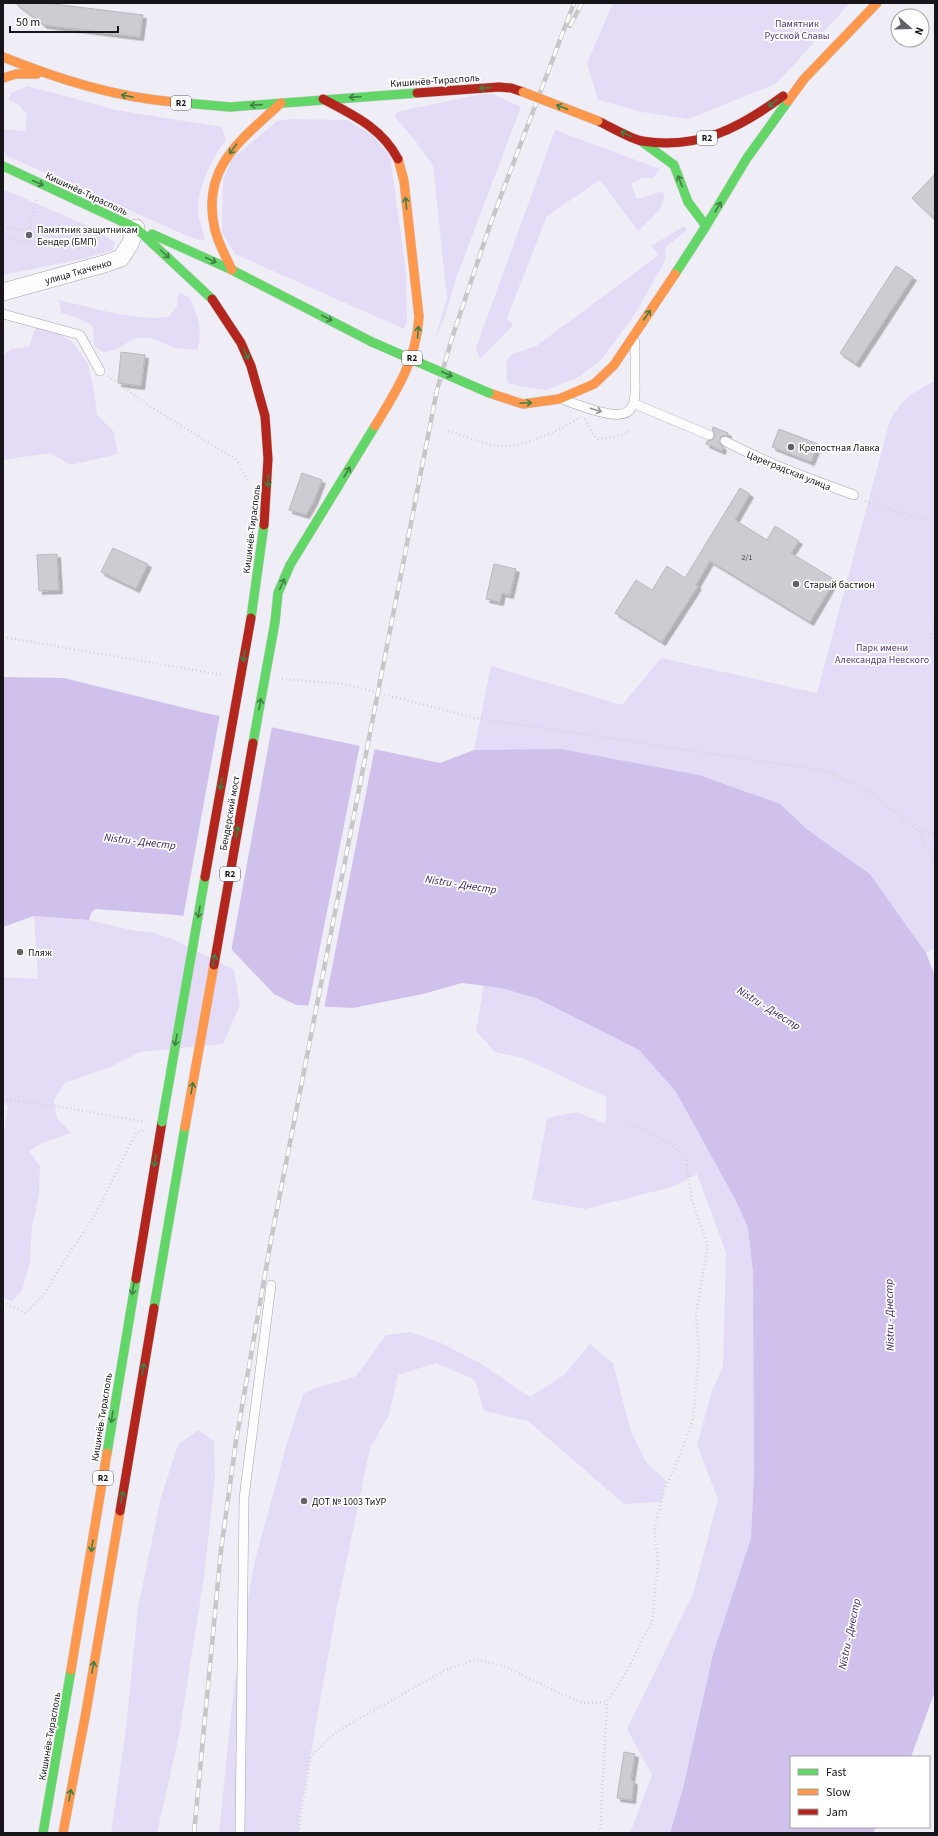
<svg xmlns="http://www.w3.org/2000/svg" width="938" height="1836" font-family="'Source Sans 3',sans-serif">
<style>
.green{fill:#e4dcf7}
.water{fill:#cfc1eb}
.pier{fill:#efeef6}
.building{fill:#cdccd2;stroke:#b9b8be;filter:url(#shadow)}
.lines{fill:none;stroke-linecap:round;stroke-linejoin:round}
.lane-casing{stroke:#a6a5ab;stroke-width:10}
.street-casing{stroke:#a6a5ab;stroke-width:18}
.fast-casing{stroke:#cbcace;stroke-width:10}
.slow-casing{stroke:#cbcace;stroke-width:10}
.jam-casing{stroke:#cbcace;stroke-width:10}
.path{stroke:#d4d3d6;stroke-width:2.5;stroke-dasharray:1 3;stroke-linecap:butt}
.lane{stroke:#fdfcfe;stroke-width:9}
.street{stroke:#fdfcfe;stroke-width:17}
.fast{stroke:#63d668;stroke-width:9}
.slow{stroke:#ff974d;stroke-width:9}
.jam{stroke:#b3261e;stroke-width:9}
.rail-casing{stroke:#c7c6c9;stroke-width:4.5}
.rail{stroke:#fff;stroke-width:3;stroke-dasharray:9;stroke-linecap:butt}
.fast-bridge-casing{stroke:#cbcace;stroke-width:10;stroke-linecap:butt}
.slow-bridge-casing{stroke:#cbcace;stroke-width:10;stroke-linecap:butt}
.jam-bridge-casing{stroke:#cbcace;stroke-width:10;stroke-linecap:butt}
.fast-bridge{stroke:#63d668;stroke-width:9}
.slow-bridge{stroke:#ff974d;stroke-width:9}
.jam-bridge{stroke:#b3261e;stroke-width:9}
.oneway{stroke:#417f45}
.oneway2{stroke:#969497}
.poi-dot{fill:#636167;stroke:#fff;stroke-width:1.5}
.labels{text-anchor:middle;stroke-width:3.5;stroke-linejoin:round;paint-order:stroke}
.number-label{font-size:8px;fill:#444348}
.shield{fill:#fff;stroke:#5d5b5f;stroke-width:1}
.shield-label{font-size:9px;font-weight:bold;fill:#17151a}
.park-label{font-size:10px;fill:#52367a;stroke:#fff}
.street-label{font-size:10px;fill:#17151a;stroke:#fff}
.poi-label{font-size:10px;fill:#17151a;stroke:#fff;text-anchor:start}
.water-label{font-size:11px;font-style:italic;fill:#3d2062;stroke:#fff}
</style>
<defs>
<filter id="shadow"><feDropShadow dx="3.5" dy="3.5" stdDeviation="0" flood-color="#0004"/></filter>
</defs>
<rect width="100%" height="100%" fill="#efeef6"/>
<path class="green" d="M613,3H850L777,83L689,119L642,112L598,100L587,63Z
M28,86L116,110L222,127L226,140C212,158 199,184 198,207C197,217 202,228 205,237L204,241L192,238L7,156L3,150V129L25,131L27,115L20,106L9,100L11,93Z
M482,94H493L521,107L457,276L444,319L435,338L447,298L433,166L417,143L395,117L396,112Z
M291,119L347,120L373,136L390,156L406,271L407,322L404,329L235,254L222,233L223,180L232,159L277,121Z
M555,130L660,169L653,178H642L631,184L637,199L663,191C668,208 649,220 638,231L600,180L547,216L507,318L513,325L480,359L476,348Z
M3,189L88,226L115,242L113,250L83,259L3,275Z
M684,226L687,230L666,247L665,261L635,314L601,360L577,378L546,390L524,387L507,383L506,362L512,354L536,346L659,255L651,246Z
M178,292L189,297C199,317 202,328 198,350L175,348L151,338H134L121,347L105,353L94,346L93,326L78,318L61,313L59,300C95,308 132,321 168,317L177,306Z
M36,325L55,331L72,342L88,364L94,390L97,415L114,432L118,454L71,465L50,453L3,460V355L11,349L29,347Z
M935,381V948L926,953L870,874L808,830L780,804L561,749L474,750L491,666L622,705L661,658L817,693L890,420C904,398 912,392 935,381Z
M34,916L89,920L136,931L151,932L173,939L234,970L240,1005L223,1044L140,1052L110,1067L65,1083L54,1100L57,1118L71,1133L42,1143L29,1151L40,1166L39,1194L32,1228L30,1262L22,1291L12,1301L3,1298V1137L8,1107L3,1101V977L38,979Z
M484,985L501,988L536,998L639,1050L676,1092L735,1199L748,1228L753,1273L754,1473L751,1538L713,1654L683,1788L670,1833H630L652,1775L627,1729L693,1594L718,1499L697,1445L712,1391L723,1366L726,1253L697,1174L672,1187L585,1209L532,1200L547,1118L577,1112L606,1124V1097L523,1058L495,1052L476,1031Z
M410,1332L441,1343L480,1363L530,1397L564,1375L590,1344L613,1363L631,1432L646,1462L666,1481L661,1502L624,1504L528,1421L484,1411L475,1380L436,1363L398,1375L389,1415L370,1448L335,1617L299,1820V1833H219L234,1686L254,1564L287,1443L303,1394L317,1387L338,1382L356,1376L386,1335Z
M198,1430L214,1441L215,1477L204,1577L179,1736L157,1833H111L126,1728L138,1607L161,1497L178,1445Z"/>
<path class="water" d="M3,677L64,678L205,713L440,763L474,750L561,749L699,775L780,804L808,830L870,874L926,953L935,976V1691L911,1757H791V1827H876L873,1833H670L683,1788L713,1654L751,1538L754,1473L753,1273L748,1228L735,1199L676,1092L639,1050L536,998L501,988L462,983L423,994L353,1008L296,1005L274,994L232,950L192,917L177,915L95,909L91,913L89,920L34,916L3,927Z"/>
<path class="pier" d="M220,714L272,726L231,952L191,919L183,918Z
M360,744L375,747L324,1009L308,1008Z"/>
<path class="building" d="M15,3H46L143,15L140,37L44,25Z
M935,174V220L912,198Z
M896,266L913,277L856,364L840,353Z
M121,352L145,355L141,386L118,383Z
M713,427L728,433L727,436H722L720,439V444L723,447L722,451L706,444L707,441L712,440L715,437L714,432L712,430Z
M779,429L818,444L811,462L772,447Z
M302,473L322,480L314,501L306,515L289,510Z
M740,488L750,494L735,520L767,540L775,526L799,541L791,553L835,580L810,622L710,561L696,585L698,586L662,642L615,613L636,580L652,590L667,566L685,578Z
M113,548L148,564L136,589L101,572Z
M57,554L59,590L39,591L37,555Z
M494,564L516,569L510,595L502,593L500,602L486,599Z
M624,1752L635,1754L631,1780L634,1781L632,1800L617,1798Z"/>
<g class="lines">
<defs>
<path id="lane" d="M3,314L80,335L100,371
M564,400C579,405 595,412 611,414C639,418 635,395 635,376C635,365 635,353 635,342
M635,404L709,435
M725,441C766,463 810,479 854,495
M240,1833L244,1498L271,1285"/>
<path id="street" d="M3,292L104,264L121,258L130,244L136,228"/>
<path id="fast" d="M174,102L230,107L417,93
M641,141L674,165L688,202L706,226
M3,166L136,228L212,299
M152,234L232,270L372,342
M675,274L706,226L747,158L788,101
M251,618L264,525
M275,622L278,593L290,565L375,426
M154,1308L185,1127
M107,1453L136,1279
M43,1833L71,1670"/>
<path id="slow" d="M3,57C58,79 114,97 174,102
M3,78L16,74H37
M788,101L804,79L877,3
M232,270C226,257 219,245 215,230C200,168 241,140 281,103
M489,393L523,404L559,399L594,384L614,365L675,274
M375,426C397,390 416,361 419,317L404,181L398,159
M71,1670L107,1453
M63,1833L86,1712L120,1511"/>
<path id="jam" d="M417,93L499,87L511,88L523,92
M323,99C353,115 382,128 398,159
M598,121C609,126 631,139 642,141C698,150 740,128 783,96
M212,299L241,343L251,366L265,416L268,459L264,525
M136,1279L162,1122
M120,1511L154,1308"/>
</defs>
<use href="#lane" class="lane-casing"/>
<use href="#street" class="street-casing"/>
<use href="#fast" class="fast-casing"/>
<use href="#slow" class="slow-casing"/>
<use href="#jam" class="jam-casing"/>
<path class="path" d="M3,227L91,240
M3,239L91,245L94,228
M27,240L36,200
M108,376L151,407L237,460L248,480
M585,419L594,436L598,439L616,437L630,431
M448,431C466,436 486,446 505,446C527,446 562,429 580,417
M813,468L826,444
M865,501L935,523
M3,637L223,675
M930,642L935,618
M282,679L345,684L474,718L822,770L865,789L917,829L935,864
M917,829L935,835
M3,1099L56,1106L145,1122
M3,1302L25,1313L43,1296L59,1269L95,1215L136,1133L143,1130
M299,1833L301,1813L311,1756L336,1732L443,1671L477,1659L506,1667L555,1691L583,1703L607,1702L627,1671L652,1621L658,1562L654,1528L664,1491L680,1455L693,1419L699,1353L696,1313L708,1246L692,1201L686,1157L669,1143L627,1122
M600,1833L607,1702"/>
<use href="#lane" class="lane"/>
<use href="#street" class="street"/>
<use href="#fast" class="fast"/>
<use href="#slow" class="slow"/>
<use href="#jam" class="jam"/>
<defs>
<path id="rail" d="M570,26L582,3
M194,1833L221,1550L236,1441L271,1240L437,390L452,338L490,225L574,3"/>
</defs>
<use href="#rail" class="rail-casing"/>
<use href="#rail" class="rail"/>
<defs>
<path id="fast-bridge" d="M372,342L489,393
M253,743L275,622
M162,1122L205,877"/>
<path id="slow-bridge" d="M523,92L598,121
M185,1127L214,965"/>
<path id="jam-bridge" d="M205,877L251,618
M214,965L253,743"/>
</defs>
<use href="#fast-bridge" class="fast-bridge-casing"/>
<use href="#slow-bridge" class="slow-bridge-casing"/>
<use href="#jam-bridge" class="jam-bridge-casing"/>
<use href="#fast-bridge" class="fast-bridge"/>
<use href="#slow-bridge" class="slow-bridge"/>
<use href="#jam-bridge" class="jam-bridge"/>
</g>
<defs><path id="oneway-shaft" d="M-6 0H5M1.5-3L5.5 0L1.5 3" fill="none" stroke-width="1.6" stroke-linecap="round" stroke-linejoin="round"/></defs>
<g class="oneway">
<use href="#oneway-shaft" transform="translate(485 88) rotate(176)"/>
<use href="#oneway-shaft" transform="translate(127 96) rotate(-169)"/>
<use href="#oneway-shaft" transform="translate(355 97) rotate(176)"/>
<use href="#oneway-shaft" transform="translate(773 103) rotate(142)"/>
<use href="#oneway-shaft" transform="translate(256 105) rotate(176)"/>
<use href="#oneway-shaft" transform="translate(562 107) rotate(-159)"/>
<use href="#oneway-shaft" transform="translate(626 134) rotate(-155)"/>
<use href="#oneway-shaft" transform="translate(233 149) rotate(126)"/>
<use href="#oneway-shaft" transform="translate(680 181) rotate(-111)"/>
<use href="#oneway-shaft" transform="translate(38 183) rotate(24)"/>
<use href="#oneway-shaft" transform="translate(406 203) rotate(-96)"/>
<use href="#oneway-shaft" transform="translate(718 207) rotate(-59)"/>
<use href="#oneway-shaft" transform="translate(165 254) rotate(42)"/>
<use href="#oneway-shaft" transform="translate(211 260) rotate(25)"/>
<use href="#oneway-shaft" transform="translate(647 315) rotate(-56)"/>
<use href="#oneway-shaft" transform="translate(327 318) rotate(27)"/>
<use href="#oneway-shaft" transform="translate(418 332) rotate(-86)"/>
<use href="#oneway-shaft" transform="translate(246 354) rotate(66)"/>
<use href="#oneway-shaft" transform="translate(447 374) rotate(24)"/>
<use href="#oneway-shaft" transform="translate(526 403) rotate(-3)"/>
<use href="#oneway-shaft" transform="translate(347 472) rotate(-59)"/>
<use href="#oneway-shaft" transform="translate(268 481) rotate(91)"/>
<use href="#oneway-shaft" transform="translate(282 584) rotate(-66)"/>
<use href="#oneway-shaft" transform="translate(244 656) rotate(100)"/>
<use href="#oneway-shaft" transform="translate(260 704) rotate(-80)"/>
<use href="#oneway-shaft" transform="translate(221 784) rotate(100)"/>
<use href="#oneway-shaft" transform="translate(237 832) rotate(-80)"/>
<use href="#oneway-shaft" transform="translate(199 912) rotate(100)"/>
<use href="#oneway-shaft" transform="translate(214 960) rotate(-80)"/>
<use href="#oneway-shaft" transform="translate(176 1040) rotate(100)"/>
<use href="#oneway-shaft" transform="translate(192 1088) rotate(-80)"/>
<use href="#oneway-shaft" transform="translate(155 1161) rotate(100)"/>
<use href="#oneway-shaft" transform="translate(133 1289) rotate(99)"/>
<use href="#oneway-shaft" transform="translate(143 1369) rotate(-80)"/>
<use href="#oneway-shaft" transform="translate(112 1417) rotate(99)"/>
<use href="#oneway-shaft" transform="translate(122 1497) rotate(-80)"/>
<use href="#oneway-shaft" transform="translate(92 1546) rotate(99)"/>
<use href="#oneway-shaft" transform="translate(93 1667) rotate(-80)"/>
<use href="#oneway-shaft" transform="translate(70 1795) rotate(-79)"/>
</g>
<use class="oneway2" href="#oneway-shaft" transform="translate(596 410) rotate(17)"/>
<g class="poi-dot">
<circle cx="29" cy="235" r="4"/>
<circle cx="791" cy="447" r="4"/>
<circle cx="796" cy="584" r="4"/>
<circle cx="20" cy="952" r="4"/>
<circle cx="304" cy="1501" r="4"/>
</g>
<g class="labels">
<g class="number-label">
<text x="747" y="560">2/1</text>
</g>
<g class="shield">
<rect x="171" y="96" width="20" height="14" rx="3"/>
<rect x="697" y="131" width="20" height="14" rx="3"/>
<rect x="402" y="351" width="20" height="14" rx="3"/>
<rect x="220" y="867" width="20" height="14" rx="3"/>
<rect x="93" y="1471" width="20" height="14" rx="3"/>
</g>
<g class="shield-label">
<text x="181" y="106">R2</text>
<text x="707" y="141">R2</text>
<text x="412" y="361">R2</text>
<text x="230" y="877">R2</text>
<text x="103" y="1481">R2</text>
</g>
<g class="park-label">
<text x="797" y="27">Памятник<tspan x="797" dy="12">Русской Славы</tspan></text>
<text x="882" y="651">Парк имени<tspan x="882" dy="12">Александра Невского</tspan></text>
</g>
<g class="street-label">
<text transform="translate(435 80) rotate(-4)" y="4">Кишинёв-Тирасполь</text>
<text transform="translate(87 193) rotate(25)" y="4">Кишинёв-Тирасполь</text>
<text transform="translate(78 271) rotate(-16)" y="4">улица Ткаченко</text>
<text transform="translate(789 470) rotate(22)" y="4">Цареградская улица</text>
<text transform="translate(251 529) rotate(-83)" y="4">Кишинёв-Тирасполь</text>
<text transform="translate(229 813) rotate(-80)" y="4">Бендерский мост</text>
<text transform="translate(101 1417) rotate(-81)" y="4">Кишинёв-Тирасполь</text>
<text transform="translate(49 1736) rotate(-80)" y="4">Кишинёв-Тирасполь</text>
</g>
<g class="poi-label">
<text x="37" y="233">Памятник защитникам<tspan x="37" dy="12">Бендер (БМП)</tspan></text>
<text x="799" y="451">Крепостная Лавка</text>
<text x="804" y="588">Старый бастион</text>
<text x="28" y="956">Пляж</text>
<text x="312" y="1505">ДОТ № 1003 ТиУР</text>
</g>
<g class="water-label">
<text transform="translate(140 841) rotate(7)" y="4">Nistru - Днестр</text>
<text transform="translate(461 884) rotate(9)" y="4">Nistru - Днестр</text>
<text transform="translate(769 1008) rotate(32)" y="4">Nistru - Днестр</text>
<text transform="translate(889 1315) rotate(-91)" y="4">Nistru - Днестр</text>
<text transform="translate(849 1634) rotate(-78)" y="4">Nistru - Днестр</text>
</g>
</g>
<rect width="938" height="1836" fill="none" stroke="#17151a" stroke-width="8"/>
<rect x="790" y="1756" width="140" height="72" fill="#ffffff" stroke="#a2a1a3"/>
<rect x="798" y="1769" width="20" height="6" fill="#63d668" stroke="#a2a1a3"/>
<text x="826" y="1776" font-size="12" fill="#17151a">Fast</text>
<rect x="798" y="1789" width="20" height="6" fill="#ff974d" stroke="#a2a1a3"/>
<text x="826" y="1796" font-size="12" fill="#17151a">Slow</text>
<rect x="798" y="1809" width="20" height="6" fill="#b3261e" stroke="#a2a1a3"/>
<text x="826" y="1816" font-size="12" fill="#17151a">Jam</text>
<g transform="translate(910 28) rotate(110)"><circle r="19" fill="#ffffff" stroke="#a2a1a3"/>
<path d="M0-3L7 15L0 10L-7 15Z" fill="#636167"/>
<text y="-6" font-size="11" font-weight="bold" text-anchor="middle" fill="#17151a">N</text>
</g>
<path d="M10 26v6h108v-6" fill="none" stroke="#17151a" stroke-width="2"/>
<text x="16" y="26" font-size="12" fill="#17151a" stroke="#ffffff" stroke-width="3" paint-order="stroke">50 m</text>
</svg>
